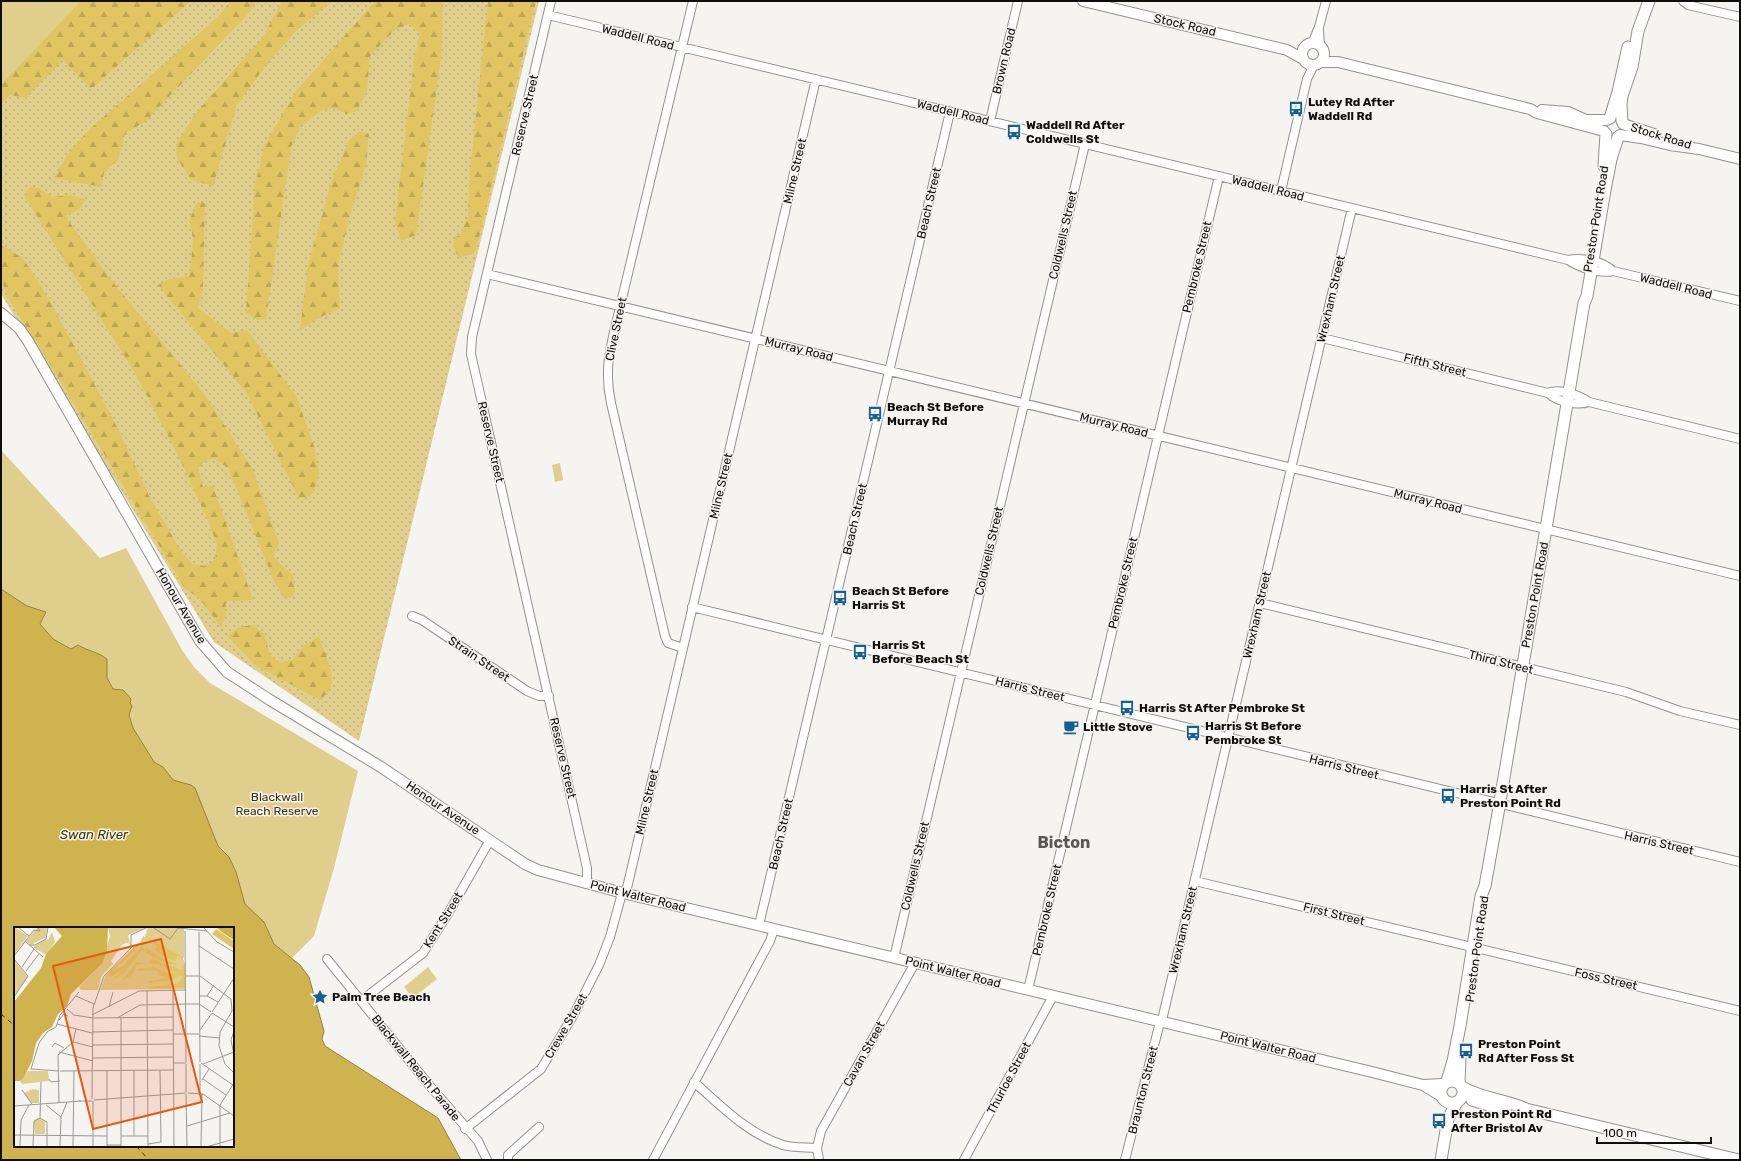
<svg xmlns="http://www.w3.org/2000/svg" width="1741" height="1161" font-family="Rubik,sans-serif">
<style>
.grass{fill:url(#grass-dots)}
.forest{fill:url(#forest-firs)}
.park{fill:#e0ce8c}
.water{fill:#ceb34f;stroke:#95823b;fill-rule:evenodd}
.lines{fill:none;stroke-linecap:round;stroke-linejoin:round}
.ferry{stroke:#3e3307;stroke-width:1;stroke-dasharray:5 4;stroke-linecap:butt}
.minor-casing{stroke:#92918e;stroke-width:10}
.tertiary-casing{stroke:#92918e;stroke-width:12}
.secondary-casing{stroke:#92918e;stroke-width:13}
.minor{stroke:#fff;stroke-width:8}
.tertiary{stroke:#fff;stroke-width:10}
.secondary{stroke:#fff;stroke-width:11}
.labels{text-anchor:middle;stroke-width:3;stroke-linejoin:round;paint-order:stroke}
.street-label{font-size:12px;fill:#0f0e0d;stroke:#f5f4f1}
.poi-label{font-size:12px;font-weight:bold;fill:#0f0e0d;stroke:#f5f4f1;text-anchor:start}
.park-label{font-size:12px;fill:#3e3307;stroke:#f5f4f1}
.water-label{font-size:13px;font-style:italic;fill:#3e3307;stroke:#f5f4f1}
.district-label{font-size:16px;font-weight:bold;fill:#585754;stroke:#f5f4f1}
.inset-river{fill:none;stroke:#ceb34f;stroke-width:2}
.inset-road{fill:none;stroke:#999896;stroke-width:1}
.view{fill:#e8590c;fill-opacity:0.15;stroke:#e8590c;stroke-width:2}
.inset-edge{fill:none;stroke:#0f0e0d;stroke-width:2}
</style>
<defs>
<pattern id="grass-dots" width="8" height="8" patternUnits="userSpaceOnUse"><rect width="8" height="8" fill="#e0ce8c"/><path d="M2 2h.1M6 6h.1" fill="none" stroke="#bfb078" stroke-width="1.8" stroke-linecap="round"/></pattern>
<pattern id="forest-firs" width="22" height="20" patternUnits="userSpaceOnUse"><rect width="22" height="20" fill="#e0c562"/><path d="M5 1l3.5 6h-7zM16 11l3.5 6h-7z" fill="#bfa854"/></pattern>
</defs>
<rect width="100%" height="100%" fill="#f5f4f1"/>
<path class="grass" d="M97,1H539L359,741L214,642L1,294V98Z"/>
<path class="forest" d="M1,1H191L91,89L63,60L26,98L10,95L1,104Z
M230,1H256L248,14L145,122L125,133L118,160L104,172L102,187L54,178L70,151L91,128L221,14Z
M282,1H332L296,31L264,68L237,105L213,186L191,180L177,158L176,144L196,113L263,37Z
M375,1H443L441,58L416,235L401,241L395,221L414,61L420,33L409,24L395,30L370,56L367,91L357,111L347,114L333,108L322,110L300,127L291,147L266,319L258,320L246,313L255,185L265,144L295,93Z
M488,1H536L477,246L473,254L460,257L456,253L453,245L455,237L460,235L468,216L470,171Z
M361,131L369,134L366,165L349,219L338,265L340,308L319,318L300,330L308,265L333,177L350,139Z
M29,187L39,188L52,197L70,195L85,199L79,210L65,216L108,276L205,395L253,470L279,543L274,556L280,564L293,575L295,591L292,598H284L274,581L228,468L214,458L203,462L198,469L203,487L213,486L253,600L226,601L225,617L221,627L199,598L185,589L52,367L9,300L1,280V245L23,258L51,303L116,425L151,500L180,549L192,564L206,566L215,559L217,545L208,520L176,451L135,373L25,197Z
M197,202L205,203L203,287L198,308L231,333L247,330L296,396L314,446L319,473L315,488L311,496L299,498L246,392L158,285L170,279L190,276L193,240L190,219Z
M253,625L264,634L270,655L280,663L293,659L306,644L319,637C323,652 338,674 329,691C327,694 323,697 320,700L255,665L228,636L239,627Z"/>
<path class="park" d="M1,1H81L1,85Z
M1,450L100,558L126,548L182,650L194,667L210,683L358,771L334,868L314,936L292,958L274,944L264,922L245,904L236,872L229,857L218,846L195,788L191,785L173,780L163,767L154,762L133,728L129,715V703L123,690L113,689L107,678V659C98,652 88,651 79,645L71,649L53,640L40,623L44,618L45,612L27,606L1,589Z
M560,463L563,480L555,482L552,465Z
M428,967L437,979L413,998L404,987Z"/>
<path class="water" d="M1,589L27,606L46,612L40,624L53,639L71,649L78,645C88,651 98,652 107,659V678L113,689L123,690L131,699L130,703L132,706L129,715L133,728L154,762L163,767L173,780L191,785L195,788L218,846L229,857L236,872L245,904L264,922L274,944L300,965L309,977L324,1031L322,1039L325,1046L438,1118L461,1160H1ZM15,928H233V1146H15Z"/>
<g class="lines">
<path class="ferry" d="M1,1014L15,1026
M136,1146L149,1160"/>
<defs>
<path id="minor" d="M551,1L472,337L471,354L587,868V884
M1683,1L1688,5L1740,17
M548,15L1568,260C1580,268 1599,274 1613,271L1740,301
M1319,30L1320,47
M1312,44L1319,27L1326,1
M990,121L1018,1
M1281,191L1307,79L1314,65
M1568,260C1582,257 1603,261 1613,271
M487,274L1740,576
M1322,338L1548,393C1557,402 1577,406 1589,402
M1548,393C1559,388 1580,395 1589,402L1740,439
M1260,603L1626,692L1680,711L1740,725
M692,607C1042,692 1391,778 1740,862
M412,616L422,620L527,691L539,696H549
M683,648L668,643L665,636L611,403C603,367 612,342 620,307L693,1
M1195,881L1740,1011
M759,925L950,112
M894,958L1085,144
M327,959L429,1085L478,1141L487,1160
M1028,990L1219,176
M361,1001L423,953L449,912L490,840
M694,1082C721,1106 748,1134 783,1145C793,1148 806,1147 817,1148
M465,1129L541,1069L573,1016L599,965L610,937L621,897L627,888L816,79
M508,1160V1155L539,1127
M653,1160L770,941L774,929
M819,1160L817,1148L821,1131L915,963
M964,1160L1053,996
M1125,1160L1159,1026L1163,1016L1352,208"/>
<path id="tertiary" d="M1083,1L1287,50L1303,59
M1302 54a11 11 0 1 1 22 0a11 11 0 1 1-22 0Z
M1320,62H1338L1530,109L1537,113L1604,131
M1542,110L1568,112L1586,120H1607
M1623,124L1654,134
M1620,135L1641,138L1670,145L1699,149L1740,159
M1,313L19,328L28,341L200,641L227,672L270,700L381,767L525,864L538,870L623,893L1368,1071L1423,1085L1441,1096
M1423,1085L1443,1084"/>
<path id="secondary" d="M1610,118L1618,92L1628,47
M1622,121L1621,105L1622,96L1632,67L1638,31L1649,1
M1604,166L1606,134
M1441 1092a11 11 0 1 1 22 0a11 11 0 1 1-22 0Z
M1447,1081L1453,1061L1460,1026L1481,896L1485,886L1497,819L1584,303L1587,296L1605,190L1611,159L1618,137
M1459,1083L1460,1056
M1462,1087C1481,1099 1506,1099 1526,1109L1739,1160
M1472,1100L1488,1105L1506,1108
M1441,1160L1448,1119L1457,1102"/>
</defs>
<use href="#minor" class="minor-casing"/>
<use href="#tertiary" class="tertiary-casing"/>
<use href="#secondary" class="secondary-casing"/>
<use href="#minor" class="minor"/>
<use href="#tertiary" class="tertiary"/>
<use href="#secondary" class="secondary"/>
</g>
<defs>
<symbol id="bus-bare" viewBox="-9 -9 18 18"><path d="M-5-6H5V4H4V6H2V4H-2V6H-4V4H-5ZM-3.5-4V0h7V-4ZM-3.5 1.2v1.5H-2V1.2ZM2 1.2v1.5H3.5V1.2Z" fill="#146093" stroke="#f5f4f1" stroke-width="2.5" paint-order="stroke"/></symbol>
<symbol id="cafe-bare" viewBox="-9 -9 18 18"><path d="M-5.5-4.5H6V0H3Q3 3.5 0 3.5H-2.5Q-5.5 3.5-5.5 0ZM3-3.2v2h1.7v-2ZM-6 4.5H4V6H-6Z" fill="#146093" stroke="#f5f4f1" stroke-width="2.5" paint-order="stroke"/></symbol>
<symbol id="sight-bare" viewBox="-9 -9 18 18"><path d="M0-6L1.8-2.2L6-1.7L2.9 1.2L3.7 5.4L0 3.3L-3.7 5.4L-2.9 1.2L-6-1.7L-1.8-2.2Z" fill="#146093" stroke="#f5f4f1" stroke-width="2.5" paint-order="stroke"/></symbol>
</defs>
<g fill-rule="evenodd">
<use href="#bus-bare" x="1285" y="98" width="22" height="22"/>
<use href="#bus-bare" x="1003" y="121" width="22" height="22"/>
<use href="#bus-bare" x="864" y="403" width="22" height="22"/>
<use href="#bus-bare" x="829" y="587" width="22" height="22"/>
<use href="#bus-bare" x="849" y="641" width="22" height="22"/>
<use href="#bus-bare" x="1116" y="697" width="22" height="22"/>
<use href="#cafe-bare" x="1060" y="716" width="22" height="22"/>
<use href="#bus-bare" x="1182" y="722" width="22" height="22"/>
<use href="#bus-bare" x="1437" y="785" width="22" height="22"/>
<use href="#sight-bare" x="309" y="986" width="22" height="22"/>
<use href="#bus-bare" x="1455" y="1040" width="22" height="22"/>
<use href="#bus-bare" x="1428" y="1110" width="22" height="22"/>
</g>
<g class="labels">
<g class="street-label">
<text transform="translate(1185 25) rotate(13)" y="4">Stock Road</text>
<text transform="translate(638 37) rotate(14)" y="4">Waddell Road</text>
<text transform="translate(1004 61) rotate(-77)" y="4">Brown Road</text>
<text transform="translate(953 112) rotate(14)" y="4">Waddell Road</text>
<text transform="translate(525 115) rotate(-77)" y="4">Reserve Street</text>
<text transform="translate(1661 136) rotate(17)" y="4">Stock Road</text>
<text transform="translate(795 171) rotate(-77)" y="4">Milne Street</text>
<text transform="translate(1268 188) rotate(14)" y="4">Waddell Road</text>
<text transform="translate(929 203) rotate(-77)" y="4">Beach Street</text>
<text transform="translate(1596 219) rotate(-81)" y="4">Preston Point Road</text>
<text transform="translate(1063 235) rotate(-77)" y="4">Coldwells Street</text>
<text transform="translate(1197 267) rotate(-77)" y="4">Pembroke Street</text>
<text transform="translate(1676 286) rotate(14)" y="4">Waddell Road</text>
<text transform="translate(1331 299) rotate(-77)" y="4">Wrexham Street</text>
<text transform="translate(616 329) rotate(-78)" y="4">Clive Street</text>
<text transform="translate(799 349) rotate(14)" y="4">Murray Road</text>
<text transform="translate(1435 365) rotate(14)" y="4">Fifth Street</text>
<text transform="translate(1114 425) rotate(14)" y="4">Murray Road</text>
<text transform="translate(491 442) rotate(77)" y="4">Reserve Street</text>
<text transform="translate(721 486) rotate(-77)" y="4">Milne Street</text>
<text transform="translate(1428 501) rotate(14)" y="4">Murray Road</text>
<text transform="translate(855 519) rotate(-77)" y="4">Beach Street</text>
<text transform="translate(989 551) rotate(-77)" y="4">Coldwells Street</text>
<text transform="translate(1123 583) rotate(-77)" y="4">Pembroke Street</text>
<text transform="translate(1535 595) rotate(-80)" y="4">Preston Point Road</text>
<text transform="translate(181 606) rotate(59)" y="4">Honour Avenue</text>
<text transform="translate(1257 615) rotate(-77)" y="4">Wrexham Street</text>
<text transform="translate(479 659) rotate(34)" y="4">Strain Street</text>
<text transform="translate(1501 662) rotate(14)" y="4">Third Street</text>
<text transform="translate(1030 689) rotate(14)" y="4">Harris Street</text>
<text transform="translate(563 758) rotate(77)" y="4">Reserve Street</text>
<text transform="translate(1344 767) rotate(14)" y="4">Harris Street</text>
<text transform="translate(647 802) rotate(-77)" y="4">Milne Street</text>
<text transform="translate(443 808) rotate(34)" y="4">Honour Avenue</text>
<text transform="translate(781 834) rotate(-77)" y="4">Beach Street</text>
<text transform="translate(1659 843) rotate(13)" y="4">Harris Street</text>
<text transform="translate(915 866) rotate(-77)" y="4">Coldwells Street</text>
<text transform="translate(638 896) rotate(14)" y="4">Point Walter Road</text>
<text transform="translate(1047 910) rotate(-77)" y="4">Pembroke Street</text>
<text transform="translate(1334 914) rotate(14)" y="4">First Street</text>
<text transform="translate(443 920) rotate(-58)" y="4">Kent Street</text>
<text transform="translate(1183 930) rotate(-77)" y="4">Wrexham Street</text>
<text transform="translate(1477 949) rotate(-82)" y="4">Preston Point Road</text>
<text transform="translate(953 972) rotate(14)" y="4">Point Walter Road</text>
<text transform="translate(1606 979) rotate(13)" y="4">Foss Street</text>
<text transform="translate(566 1026) rotate(-60)" y="4">Crewe Street</text>
<text transform="translate(1268 1047) rotate(14)" y="4">Point Walter Road</text>
<text transform="translate(864 1054) rotate(-61)" y="4">Cavan Street</text>
<text transform="translate(416 1068) rotate(51)" y="4">Blackwall Reach Parade</text>
<text transform="translate(1009 1078) rotate(-62)" y="4">Thurloe Street</text>
<text transform="translate(1143 1090) rotate(-76)" y="4">Braunton Street</text>
</g>
<g class="poi-label">
<text x="1308" y="106">Lutey Rd After<tspan x="1308" dy="14">Waddell Rd</tspan></text>
<text x="1026" y="129">Waddell Rd After<tspan x="1026" dy="14">Coldwells St</tspan></text>
<text x="887" y="411">Beach St Before<tspan x="887" dy="14">Murray Rd</tspan></text>
<text x="852" y="595">Beach St Before<tspan x="852" dy="14">Harris St</tspan></text>
<text x="872" y="649">Harris St<tspan x="872" dy="14">Before Beach St</tspan></text>
<text x="1139" y="712">Harris St After Pembroke St</text>
<text x="1205" y="730">Harris St Before<tspan x="1205" dy="14">Pembroke St</tspan></text>
<text x="1083" y="731">Little Stove</text>
<text x="1460" y="793">Harris St After<tspan x="1460" dy="14">Preston Point Rd</tspan></text>
<text x="332" y="1001">Palm Tree Beach</text>
<text x="1478" y="1048">Preston Point<tspan x="1478" dy="14">Rd After Foss St</tspan></text>
<text x="1451" y="1118">Preston Point Rd<tspan x="1451" dy="14">After Bristol Av</tspan></text>
</g>
<g class="park-label">
<text x="277" y="801">Blackwall<tspan x="277" dy="14">Reach Reserve</tspan></text>
</g>
<g class="water-label">
<text x="94" y="839">Swan River</text>
</g>
<g class="district-label">
<text x="1064" y="848">Bicton</text>
</g>
</g>
<g transform="translate(14 927)">
<rect width="220" height="220" fill="#f5f4f1"/>
<path d="M0,0L14,9L0,28ZM129,9L170,33L171,62L86,63L92,47L126,16ZM0,33L14,50L0,69Z" fill="#e0ce8c"/>
<path d="M202,2L220,14V22L198,7ZM134,4L169,5V34L164,29L161,34L153,31L141,23L143,19L131,10ZM124,16V20L99,44L109,39L129,19L131,25L128,23L109,47L98,53L109,43L97,50L94,47L97,43ZM132,21L151,33L165,38L152,36L132,26ZM138,32L168,43L171,35V61L134,62L135,60L163,57L169,50L166,48L158,53L135,56L136,54L154,51L145,48L142,43L124,44V42L140,40L156,47L163,46L143,37L135,36ZM124,34L126,36H133L123,38L117,49L108,53Z" fill="#e0c562"/>
<path d="M24,0H33L32,10L17,18L12,14ZM94,0H134L114,8L116,17L112,16L108,18L97,34L99,37L88,48L84,63H67L65,60L88,37L96,9ZM134,0H170V31L131,9ZM38,5L41,15L32,28L19,20L32,12L34,13ZM14,144H34L35,154L8,157L6,154ZM18,162L25,163V176H18L10,166ZM24,191L31,194V207H21L20,195Z" fill="#e0ce8c"/>
<path d="M40,0H94L93,24L88,37L57,67L53,79L44,87L38,100L29,106L22,116L18,134L10,150L6,154H0V75L27,41L32,27L48,9ZM202,0H220V13L209,6Z" fill="#ceb34f"/>
<path class="inset-river" d="M0,116L51,38L60,19L62,0"/>
<path class="inset-road" d="M4,0L15,9M189,0L203,15L220,25M140,1L156,12L164,1L193,4M171,4L172,135M185,5L186,135M117,8L134,0M11,14L29,30M15,18H21L32,12L34,0M185,19L220,42M0,29L20,3L26,4L24,1M0,32L14,49L0,70M8,40L20,22M12,44L25,27M172,49H186L217,72L218,84L206,105L205,119L211,137L220,146M133,64L134,220M159,64L160,220M62,69L80,77M185,69H193L204,75M193,69L200,58M172,77H185L197,85M95,80L99,65M53,82L60,88L79,91L159,90M198,85L220,51M198,86L220,100M78,88L125,64L172,63M103,91L126,78L172,77M107,91V220M45,93L50,87L54,89M43,97L78,106M186,103L198,86M220,104L217,113L220,128M78,105L159,103M159,107H185M185,109L205,111M59,115L79,120M59,115L62,102M79,118L159,117M38,120L41,116L50,121M45,125L79,134M79,131L159,130M159,136H172M187,136L219,158M172,137V165M186,137V166M189,137L220,125M45,144L17,142L25,116L33,105L42,100L46,88L65,65M46,144L159,143M93,144V220M120,144V209M35,152L37,155L46,154M189,152L212,168M188,153L195,142M8,163L18,177M174,166L189,167L220,189M172,167L173,220M78,172L79,81L90,49L117,21V8M80,173L172,166M65,174H78M79,174V220M45,176L44,128L59,115M32,178L47,190M0,179L67,174M26,191L27,155M26,191L33,195V220M173,199L216,186M0,208L93,209M107,209H134M134,217L147,215L146,144M93,218H107M6,220L7,193L15,178M19,220L20,194L26,191M46,220L47,190L53,175M59,220L60,144M187,220L188,167M192,220L220,212M206,220V178L220,156"/>
<path class="view" d="M147,12L188,175L79,202L39,39Z"/>
<rect width="220" height="220" class="inset-edge"/>
</g>
<rect width="1741" height="1161" fill="none" stroke="#0f0e0d" stroke-width="4"/>
<path d="M1597 1137v6h114v-6" fill="none" stroke="#0f0e0d" stroke-width="2"/>
<text x="1603" y="1137" font-size="12" fill="#0f0e0d" stroke="#f5f4f1" stroke-width="3" paint-order="stroke">100 m</text>
</svg>
